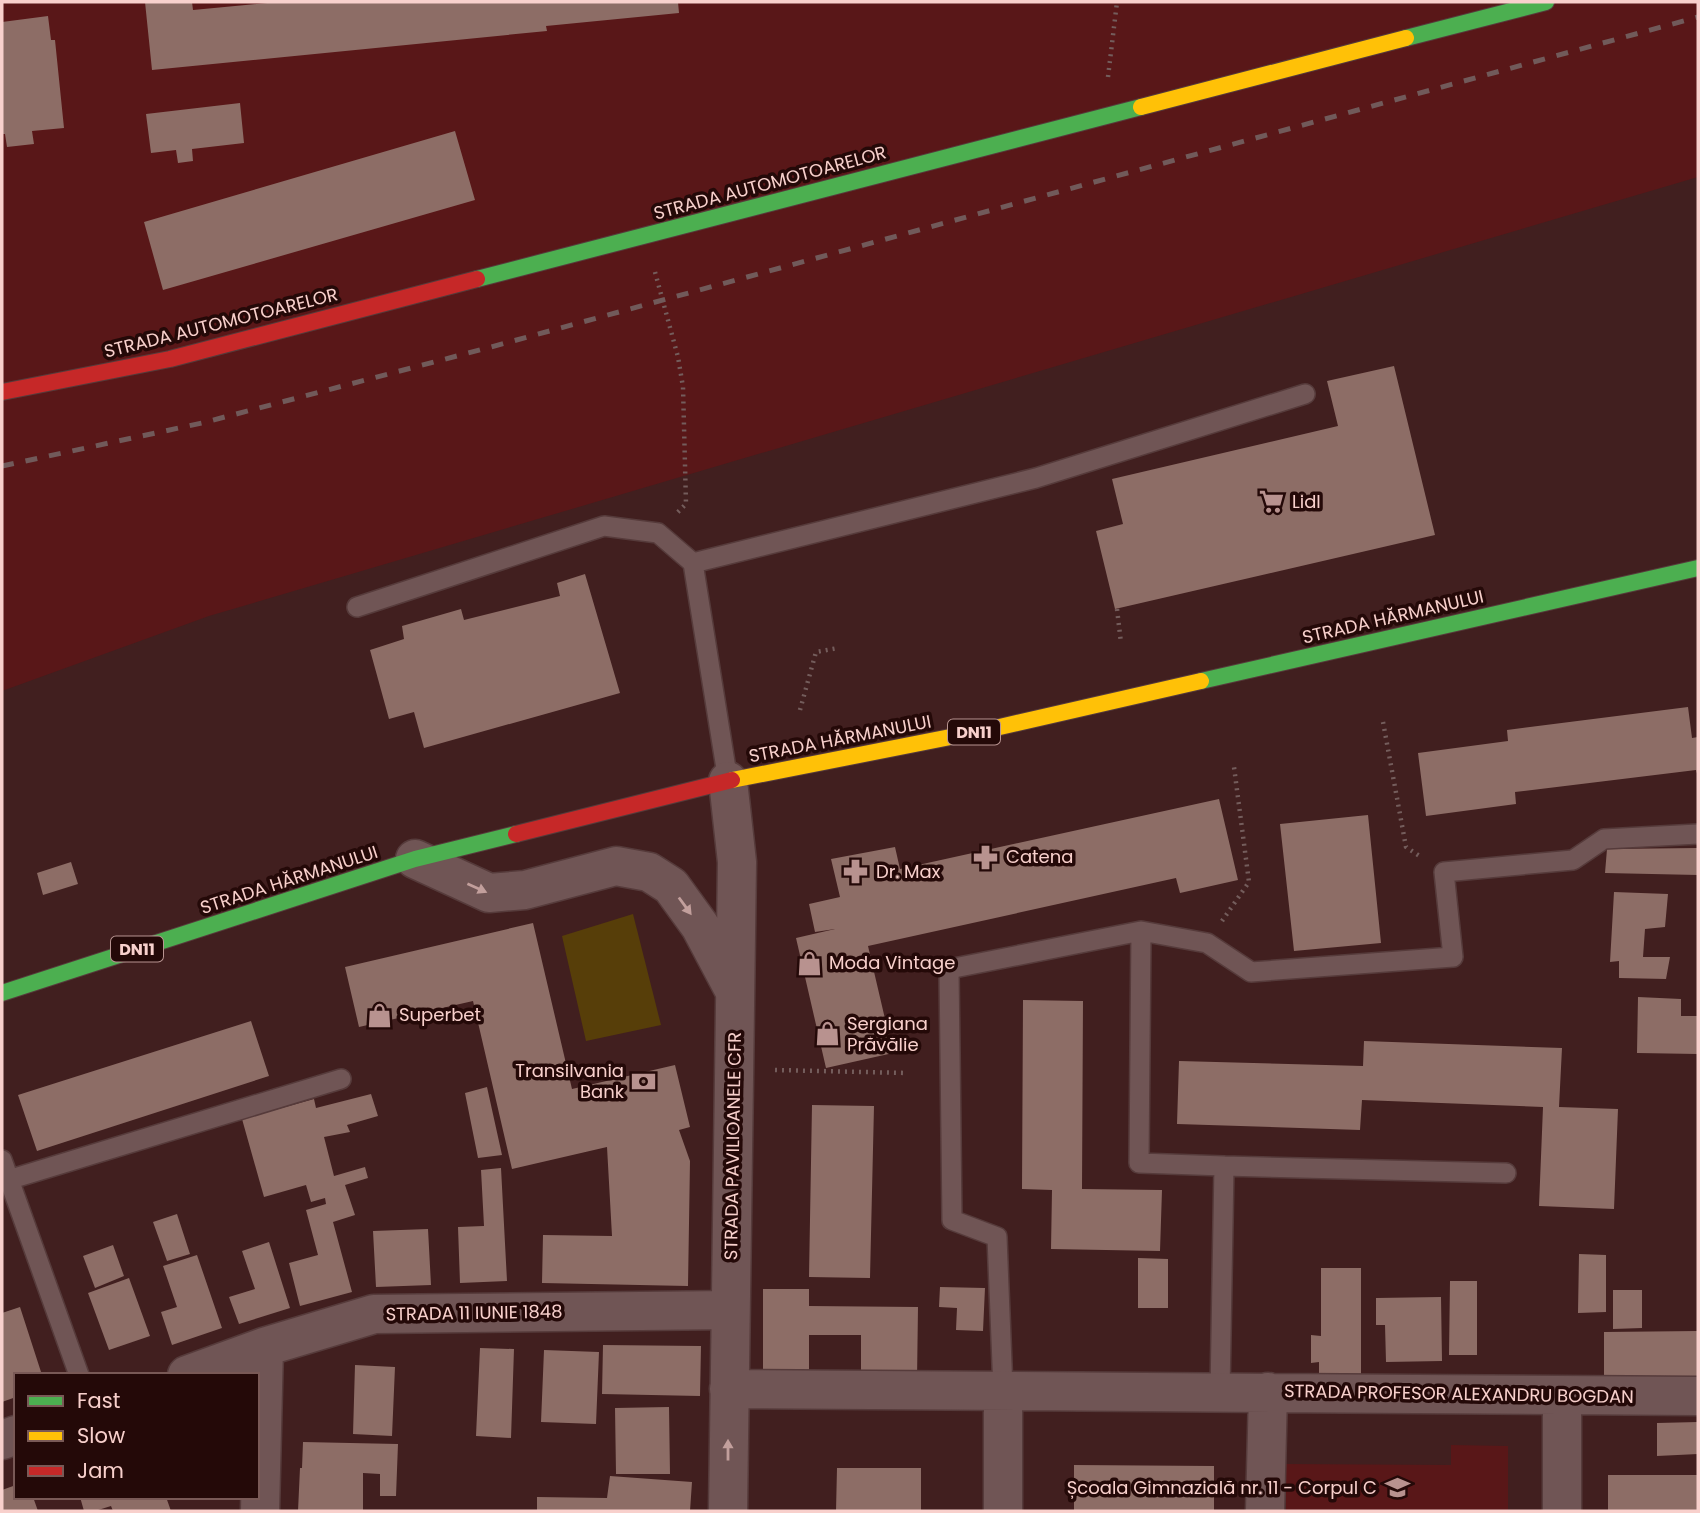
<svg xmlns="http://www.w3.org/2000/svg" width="1700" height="1513" font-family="Poppins,sans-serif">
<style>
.built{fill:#591718}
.green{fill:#573e09}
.building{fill:#8d6d66}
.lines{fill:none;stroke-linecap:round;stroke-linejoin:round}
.lane-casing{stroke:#563b3b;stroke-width:22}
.street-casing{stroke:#563b3b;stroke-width:41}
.fast-casing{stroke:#563b3b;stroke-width:18}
.slow-casing{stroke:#563b3b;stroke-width:18}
.jam-casing{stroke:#563b3b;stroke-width:18}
.path{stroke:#745d5c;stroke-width:4.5;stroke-dasharray:2 5;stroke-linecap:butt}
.lane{stroke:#705555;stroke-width:19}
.street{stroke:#705555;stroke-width:38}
.fast{stroke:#4caf50;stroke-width:16}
.slow{stroke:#ffc107;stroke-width:16}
.jam{stroke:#c62828;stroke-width:16}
.rail{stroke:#715a5a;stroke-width:5;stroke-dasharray:12 12;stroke-linecap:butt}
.oneway{fill:#c29f9c}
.labels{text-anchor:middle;stroke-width:7;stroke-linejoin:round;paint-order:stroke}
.shield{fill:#240908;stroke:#b89491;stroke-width:2}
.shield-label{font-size:16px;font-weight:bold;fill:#f8d0cc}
.street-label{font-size:18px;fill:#f8d0cc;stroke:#240908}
.poi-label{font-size:18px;fill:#f8d0cc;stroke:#240908;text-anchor:start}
</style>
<rect width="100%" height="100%" fill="#411f1f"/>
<path class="built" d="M2,2H1698V177L209,616L2,691Z
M1451,1445L1508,1446V1511H1286L1285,1464L1451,1465Z"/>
<path class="green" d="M633,914L661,1025L586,1041L562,936Z"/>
<path class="building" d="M145,2H192L193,10L278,2H678L679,13L546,26L547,31L152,70Z
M48,16L51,40H55L64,128L32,131L34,144L7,147L5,134H2V22Z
M240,103L244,143L192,149L193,161L178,163L176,150L151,153L146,114Z
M455,131L475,200L163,290L144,222Z
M1394,366L1435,535L1115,609L1096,531L1123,524L1112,479L1338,426L1327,381Z
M585,574L620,693L424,748L414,712L389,719L370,650L404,639L402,626L461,609L464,620L560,596L557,583Z
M1688,707L1692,738L1698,737V777L1696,770L1515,792L1516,804L1426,816L1418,753L1508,741L1507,730Z
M1219,799L1238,880L1180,893L1176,878L868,946L893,1053L826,1068L796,938L835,929L815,932L809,904L840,897L831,859L895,847L900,869Z
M1368,815L1381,943L1294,951L1280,824Z
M1698,848V875L1605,873L1607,849Z
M71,862L78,884L43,895L37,873Z
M1614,892L1668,894L1665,927L1645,929L1643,957H1670L1666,979L1619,978V961L1610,962Z
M533,923L572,1089L675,1065L690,1127L679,1130L690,1161L688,1286L542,1283L543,1235L612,1236L607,1147L512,1169L473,1001L359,1027L345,967Z
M1638,997L1681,999V1016H1698V1054L1637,1053Z
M1023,1000L1083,1001L1082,1189L1162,1190L1160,1251L1051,1249L1052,1190L1022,1189Z
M251,1021L269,1076L37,1151L18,1095Z
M1364,1041L1562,1048L1559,1107L1618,1109L1614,1209L1539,1206L1543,1107L1362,1100L1360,1130L1177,1124L1179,1061L1363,1066Z
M487,1087L502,1155L478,1158L465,1093Z
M371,1094L378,1116L347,1125L350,1132L324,1137L334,1176L365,1167L368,1178L345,1185L355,1215L333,1222L352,1292L300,1306L289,1263L318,1255L306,1210L326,1204L325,1198L311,1202L306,1185L264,1197L242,1119L314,1099L316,1108Z
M812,1105L874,1106L870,1278L809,1277Z
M501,1168L507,1281L460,1283L458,1227L484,1226L481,1170Z
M177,1214L190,1254L167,1261L153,1222Z
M428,1229L431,1285L376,1287L373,1231Z
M269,1242L290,1308L239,1324L229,1297L255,1289L242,1251Z
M113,1245L124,1276L95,1288L83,1256Z
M1579,1254L1606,1255V1312L1578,1313Z
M197,1255L222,1328L172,1345L161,1312L177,1307L163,1266Z
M1138,1258L1168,1259V1308H1138Z
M1321,1268H1361V1381L1319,1380V1362L1311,1363V1335L1321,1336Z
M129,1278L150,1336L109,1350L88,1293Z
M1450,1281H1477V1355H1449Z
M940,1287L985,1288L983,1331L956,1330L957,1308L939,1307Z
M763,1289H809V1306L918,1307L917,1380L861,1379V1335H809V1378L763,1377Z
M1613,1290H1642V1328L1613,1329Z
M1441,1297L1442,1361L1386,1362L1385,1325H1376V1298Z
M20,1307L42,1375H16V1397L2,1402V1313Z
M1698,1331V1383L1604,1384V1332Z
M603,1345L701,1346L700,1396L602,1394Z
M480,1348L514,1349L511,1438L476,1436Z
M544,1350L599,1352L596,1424L541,1422Z
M355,1365L395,1367L392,1436L353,1434Z
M669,1407L670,1474H616L615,1408Z
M1698,1422V1454L1657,1456V1423Z
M303,1442L398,1444L396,1496H380V1474L363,1473V1511H298L300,1468H302Z
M1074,1465L1214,1466V1511H1074Z
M837,1468H921V1511H836Z
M1608,1475H1698V1511H1608Z
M610,1476L692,1482L690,1511H537V1497L607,1498Z
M16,1485V1497H33L38,1511H2V1490Z
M80,1497H166L171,1511H113L111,1506L95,1511H84Z"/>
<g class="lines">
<defs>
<path id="lane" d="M357,607L604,526L658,533L693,563
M728,781L693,563L1036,478L1305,394
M1141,931L1139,1163L1224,1166L1220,1392
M2,1160L79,1375
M1224,1166L1506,1173
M8,1180L341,1079
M1003,1390L997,1237L952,1220L949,969L1141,931L1207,943L1251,972L1453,957L1444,872L1573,860L1604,839L1698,834"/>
<path id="street" d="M415,859L489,893L525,890L616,866L649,872L671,886L700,926L734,990
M187,1375L264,1347L374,1314L730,1310
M729,1389L1698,1396
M1562,1396V1511
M2,1440L16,1435
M260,1511L264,1347
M728,1511L737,862L728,781
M1003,1511V1390
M1265,1511L1268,1392"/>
<path id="fast" d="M1406,38L1546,2
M477,279L1141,107
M1201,681L1698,568
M2,993L415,859L516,834"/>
<path id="slow" d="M1141,107L1406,38
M732,780L991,729L1201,681"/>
<path id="jam" d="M2,392L170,359L477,279
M516,834L732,780"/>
</defs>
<use href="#lane" class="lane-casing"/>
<use href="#street" class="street-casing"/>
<use href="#fast" class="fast-casing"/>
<use href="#slow" class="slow-casing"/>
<use href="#jam" class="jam-casing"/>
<path class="path" d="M1108,77L1117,2
M655,272L678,357L683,387L686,504L676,514
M1117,609L1121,643
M800,710L816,652L838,648
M1383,722L1406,847L1421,857
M1222,921L1249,882L1234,767
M775,1070L907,1073"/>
<use href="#lane" class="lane"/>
<use href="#street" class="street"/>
<use href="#fast" class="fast"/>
<use href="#slow" class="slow"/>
<use href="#jam" class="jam"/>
<path class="rail" d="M2,466L202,423L491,347L1698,17"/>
</g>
<defs><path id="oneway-solid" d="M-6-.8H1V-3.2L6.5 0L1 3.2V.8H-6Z" transform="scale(1.75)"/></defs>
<g class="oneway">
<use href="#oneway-solid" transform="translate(477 888) rotate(24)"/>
<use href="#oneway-solid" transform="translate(685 906) rotate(54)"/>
<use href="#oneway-solid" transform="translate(728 1450) rotate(-90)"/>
</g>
<defs>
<symbol id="supermarket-bare" viewBox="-9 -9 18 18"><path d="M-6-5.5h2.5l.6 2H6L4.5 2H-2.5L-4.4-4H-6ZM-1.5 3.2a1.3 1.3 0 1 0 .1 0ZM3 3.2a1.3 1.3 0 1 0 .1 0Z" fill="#b8928f" stroke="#240908" stroke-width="2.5" paint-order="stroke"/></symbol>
<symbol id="pharmacy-bare" viewBox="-9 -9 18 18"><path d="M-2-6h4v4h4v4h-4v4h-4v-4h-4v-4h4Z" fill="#b8928f" stroke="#240908" stroke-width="2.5" paint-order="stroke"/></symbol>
<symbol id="shop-bare" viewBox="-9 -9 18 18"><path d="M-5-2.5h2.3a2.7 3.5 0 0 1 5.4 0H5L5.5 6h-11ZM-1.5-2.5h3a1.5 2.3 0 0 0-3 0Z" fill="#b8928f" stroke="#240908" stroke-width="2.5" paint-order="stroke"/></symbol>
<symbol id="bank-bare" viewBox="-9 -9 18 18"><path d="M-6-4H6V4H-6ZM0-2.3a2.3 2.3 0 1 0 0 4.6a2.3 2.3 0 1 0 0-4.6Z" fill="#b8928f" stroke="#240908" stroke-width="2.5" paint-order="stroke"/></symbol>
<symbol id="school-bare" viewBox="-9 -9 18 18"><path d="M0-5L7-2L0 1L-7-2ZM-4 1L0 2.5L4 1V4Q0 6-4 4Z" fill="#b8928f" stroke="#240908" stroke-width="2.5" paint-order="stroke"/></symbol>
</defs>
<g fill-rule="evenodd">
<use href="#supermarket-bare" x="1254" y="484" width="35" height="35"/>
<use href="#pharmacy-bare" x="968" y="840" width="35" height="35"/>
<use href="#pharmacy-bare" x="838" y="854" width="35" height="35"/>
<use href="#shop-bare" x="792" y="946" width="35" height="35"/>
<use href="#shop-bare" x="362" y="998" width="35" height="35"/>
<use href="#shop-bare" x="810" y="1016" width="35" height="35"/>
<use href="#bank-bare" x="626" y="1064" width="35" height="35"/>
<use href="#school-bare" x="1380" y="1470" width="35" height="35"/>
</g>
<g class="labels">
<g class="shield">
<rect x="948" y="719.5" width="52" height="25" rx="5"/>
<rect x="111" y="936.5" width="52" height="25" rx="5"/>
</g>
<g class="shield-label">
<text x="974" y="738">DN11</text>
<text x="137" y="955">DN11</text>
</g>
<g class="street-label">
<text transform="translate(770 183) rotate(-15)" y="6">STRADA AUTOMOTOARELOR</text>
<text transform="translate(221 323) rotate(-14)" y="6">STRADA AUTOMOTOARELOR</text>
<text transform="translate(1393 617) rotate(-13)" y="6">STRADA HĂRMANULUI</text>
<text transform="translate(840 739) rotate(-11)" y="6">STRADA HĂRMANULUI</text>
<text transform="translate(289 880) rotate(-18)" y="6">STRADA HĂRMANULUI</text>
<text transform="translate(733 1146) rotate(-89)" y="6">STRADA PAVILIOANELE CFR</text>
<text transform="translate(474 1313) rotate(-1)" y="6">STRADA 11 IUNIE 1848</text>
<text transform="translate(1459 1394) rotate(1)" y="6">STRADA PROFESOR ALEXANDRU BOGDAN</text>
</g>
<g class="poi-label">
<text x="1292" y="508">Lidl</text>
<text x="1006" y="863">Catena</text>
<text x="876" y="878">Dr. Max</text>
<text x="829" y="969">Moda Vintage</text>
<text x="399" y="1021">Superbet</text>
<text x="847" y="1030">Sergiana<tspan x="847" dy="21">Prăvălie</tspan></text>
<text x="624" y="1077" text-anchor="end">Transilvania<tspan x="624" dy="21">Bank</tspan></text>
<text x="1377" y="1494" text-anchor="end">Școala Gimnazială nr. 11 - Corpul C</text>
</g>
</g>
<rect width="1700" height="1513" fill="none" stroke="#f8d0cc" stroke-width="7"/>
<rect x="14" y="1373" width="245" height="126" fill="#240908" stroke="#795956" stroke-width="2"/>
<rect x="28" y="1396" width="35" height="10" fill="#4caf50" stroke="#795956" stroke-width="2"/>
<text x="77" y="1408" font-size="21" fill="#f8d0cc">Fast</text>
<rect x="28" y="1431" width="35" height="10" fill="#ffc107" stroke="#795956" stroke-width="2"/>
<text x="77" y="1443" font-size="21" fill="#f8d0cc">Slow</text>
<rect x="28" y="1466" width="35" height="10" fill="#c62828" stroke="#795956" stroke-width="2"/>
<text x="77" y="1478" font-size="21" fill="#f8d0cc">Jam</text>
</svg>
